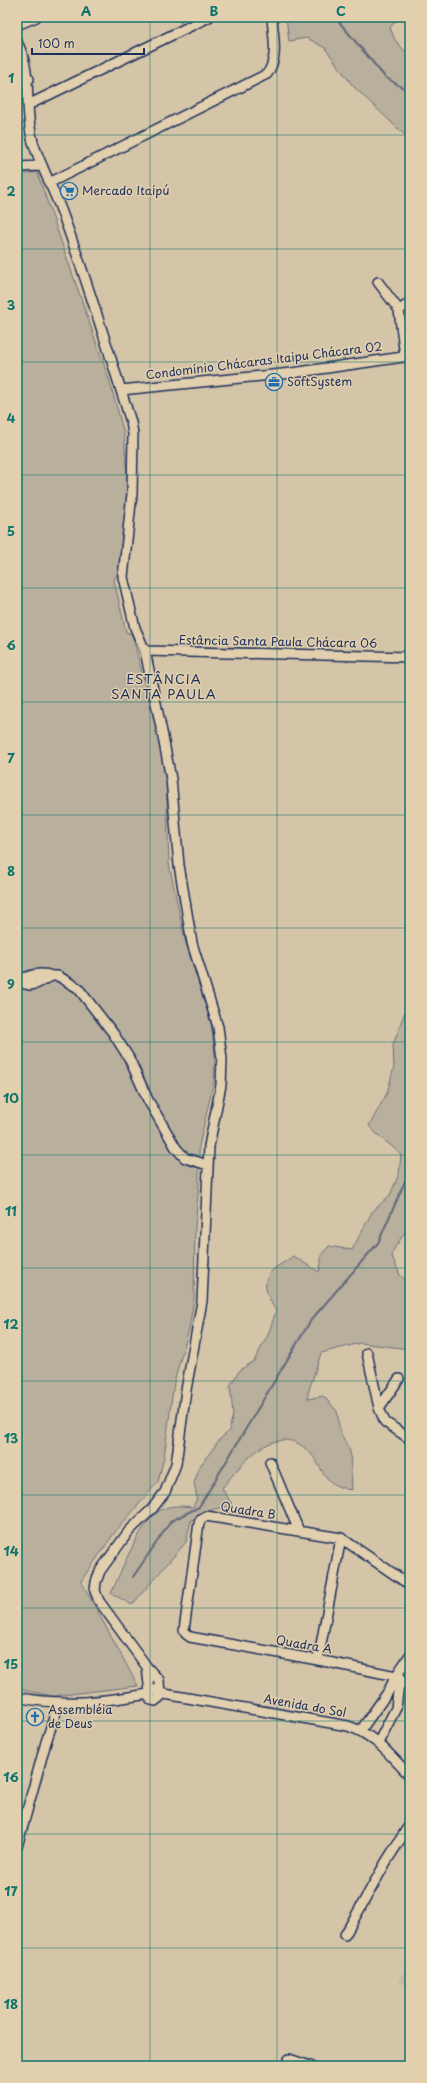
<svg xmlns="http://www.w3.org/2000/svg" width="427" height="2083" font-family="'Playpen Sans',sans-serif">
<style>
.built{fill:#c7baa3}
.green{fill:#b9af9d;stroke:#6a6f7e}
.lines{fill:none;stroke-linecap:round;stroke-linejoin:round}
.stream{stroke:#63697b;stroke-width:2}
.minor-casing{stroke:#1b2f5e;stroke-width:12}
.minor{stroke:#e1cfad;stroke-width:9}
.grid{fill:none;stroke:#0f766e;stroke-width:1;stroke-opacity:0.55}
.labels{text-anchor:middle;stroke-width:3;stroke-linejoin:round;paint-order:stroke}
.poi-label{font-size:12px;fill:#1b2f5e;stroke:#e1cfad;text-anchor:start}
.street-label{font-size:12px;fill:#1b2f5e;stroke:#e1cfad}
.neighbourhood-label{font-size:13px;letter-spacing:1px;fill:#1b2f5e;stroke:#e1cfad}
.neatline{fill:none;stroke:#0f766e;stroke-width:1.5}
.grid-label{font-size:13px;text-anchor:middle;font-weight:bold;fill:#0f766e}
</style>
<rect width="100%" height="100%" fill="#d5c5a8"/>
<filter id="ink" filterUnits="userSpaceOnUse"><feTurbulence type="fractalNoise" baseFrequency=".025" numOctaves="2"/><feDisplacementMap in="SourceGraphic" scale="8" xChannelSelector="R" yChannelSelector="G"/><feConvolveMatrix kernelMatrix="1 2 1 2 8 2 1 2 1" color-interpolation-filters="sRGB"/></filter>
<g filter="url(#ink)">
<path class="built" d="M410,1959V1988L398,1982Z"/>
<path class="green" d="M172,17H194L182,23Z
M286,17H410L396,20L390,28L395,40L410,57V140L353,86L325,48L307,38L289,41Z
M37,172L110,382L124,434L128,489L118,572L114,580L126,632L132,634L160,742L166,774L169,864L185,940L211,1023L215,1055L214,1081L199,1146V1183L195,1227L194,1299L189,1329L174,1382L164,1457L158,1482L115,1532L81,1581L138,1686L53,1696L17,1689V175Z
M410,997V1224L391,1254L400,1275L410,1284V1349L360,1343L321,1353L308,1393V1399L323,1396L337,1411L340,1432L350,1451L352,1490C319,1485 326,1467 306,1449C274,1421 240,1466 222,1488L233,1506L214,1509L191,1520L186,1542L132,1605L111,1593C122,1571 141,1516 165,1508C174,1505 184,1506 193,1507L197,1498L194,1483L200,1466L220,1439L229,1431L233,1414L230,1386L239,1371L254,1361L268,1335L276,1311C268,1297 258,1281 275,1268C280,1264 287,1261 293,1256L319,1272L321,1263V1255L329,1246L352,1250L372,1212L390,1195L399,1174L401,1155C391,1144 378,1137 369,1126L387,1093L394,1067L393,1045Z"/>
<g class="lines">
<path class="stream" d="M335,17L385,77L410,92
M133,1577L171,1521L199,1507L311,1320L378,1243L410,1170"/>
<defs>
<path id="minor" d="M17,25L36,17
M17,42C34,75 23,108 33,142C41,167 54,190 63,215C88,283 109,353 131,422L133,434L132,494L123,577L135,628L145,651L162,732L171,779L179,865L192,943L218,1027L222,1059L221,1085L209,1146L202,1301L186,1390L176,1464L165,1492L152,1509L129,1531L100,1571L96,1582L95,1591L99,1601L147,1667L159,1680L160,1697L155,1701L151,1700L149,1697L150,1693L154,1690L159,1692
M17,80L29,79
M28,105L209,17
M17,167L41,166
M49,183L267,74C279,58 273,36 272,17
M378,282L399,310
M405,357L399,310L410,303
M121,390L292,373L410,356
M145,651L410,657
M17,981C29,976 39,971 52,976
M17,982L29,985L36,984L52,976H58L78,988L113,1033L129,1058L148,1100L176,1148L185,1158L208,1165
M367,1353L379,1408L385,1422L410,1439
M379,1408L399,1379
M270,1462L299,1531
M410,1585L341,1538L206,1516L201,1519L199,1523L184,1630L186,1634L190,1637L318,1660L396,1676L410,1687
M318,1660L341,1538
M147,1667L150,1693
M159,1693L348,1726C375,1735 391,1756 410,1776
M17,1697C62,1707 105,1701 149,1694
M361,1730L388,1692L396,1676L410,1655
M378,1743L396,1708L400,1676
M17,1847L46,1742L59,1703
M345,1935L386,1862L410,1824
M289,2059L310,2066"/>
</defs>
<use href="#minor" class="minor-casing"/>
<use href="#minor" class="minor"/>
</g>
</g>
<path class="grid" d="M150,17V2066M277,17V2066M17,135H410M17,249H410M17,362H410M17,475H410M17,588H410M17,702H410M17,815H410M17,928H410M17,1042H410M17,1155H410M17,1268H410M17,1381H410M17,1495H410M17,1608H410M17,1721H410M17,1834H410M17,1948H410"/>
<defs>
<symbol id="supermarket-ring" viewBox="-11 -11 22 22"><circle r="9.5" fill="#e1cfad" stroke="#1f6fb2" stroke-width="1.5"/><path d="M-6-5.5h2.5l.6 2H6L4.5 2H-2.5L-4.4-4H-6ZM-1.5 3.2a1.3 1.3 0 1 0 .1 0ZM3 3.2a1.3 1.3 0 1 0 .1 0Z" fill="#1f6fb2"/></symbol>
<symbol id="office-ring" viewBox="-11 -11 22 22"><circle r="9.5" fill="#e1cfad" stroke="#1f6fb2" stroke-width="1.5"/><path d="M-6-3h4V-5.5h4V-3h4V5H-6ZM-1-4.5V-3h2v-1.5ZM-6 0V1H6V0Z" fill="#1f6fb2"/></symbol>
<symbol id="church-ring" viewBox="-11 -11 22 22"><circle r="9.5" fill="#e1cfad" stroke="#1f6fb2" stroke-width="1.5"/><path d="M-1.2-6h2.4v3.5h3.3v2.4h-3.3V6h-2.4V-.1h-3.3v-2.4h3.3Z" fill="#1f6fb2"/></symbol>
</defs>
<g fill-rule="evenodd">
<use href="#supermarket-ring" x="59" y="181" width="20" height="20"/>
<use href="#office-ring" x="264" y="372" width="20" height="20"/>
<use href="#church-ring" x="25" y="1707" width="20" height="20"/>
</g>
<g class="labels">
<g class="poi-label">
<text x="82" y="195">Mercado Itaipú</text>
<text x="287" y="386">SoftSystem</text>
<text x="48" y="1714">Assembléia<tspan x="48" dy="14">de Deus</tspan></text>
</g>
<g class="street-label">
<text transform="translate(264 361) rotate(-7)" y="4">Condomínio Chácaras Itaipu Chácara 02</text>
<text transform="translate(278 642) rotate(1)" y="4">Estância Santa Paula Chácara 06</text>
<text transform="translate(248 1511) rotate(9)" y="4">Quadra B</text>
<text transform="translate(304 1645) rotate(10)" y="4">Quadra A</text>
<text transform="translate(305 1706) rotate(10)" y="4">Avenida do Sol</text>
</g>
<g class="neighbourhood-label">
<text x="164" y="684">ESTÂNCIA<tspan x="164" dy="15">SANTA PAULA</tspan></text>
</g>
</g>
<rect width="427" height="2083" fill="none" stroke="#e1cfad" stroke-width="44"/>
<path d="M32 48v6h112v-6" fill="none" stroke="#1b2f5e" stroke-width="2"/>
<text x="38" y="48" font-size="12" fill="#1b2f5e" stroke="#e1cfad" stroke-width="3" paint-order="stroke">100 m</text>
<rect x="22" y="22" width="383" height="2039" class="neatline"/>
<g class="grid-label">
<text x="86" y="16">A</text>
<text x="214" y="16">B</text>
<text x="341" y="16">C</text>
<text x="11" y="83">1</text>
<text x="11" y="196">2</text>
<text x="11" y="310">3</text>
<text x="11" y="423">4</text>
<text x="11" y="536">5</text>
<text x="11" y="650">6</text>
<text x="11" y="763">7</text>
<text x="11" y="876">8</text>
<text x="11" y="989">9</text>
<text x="11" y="1103">10</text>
<text x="11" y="1216">11</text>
<text x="11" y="1329">12</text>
<text x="11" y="1443">13</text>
<text x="11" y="1556">14</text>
<text x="11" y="1669">15</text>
<text x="11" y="1782">16</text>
<text x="11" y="1896">17</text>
<text x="11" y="2009">18</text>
</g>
</svg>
